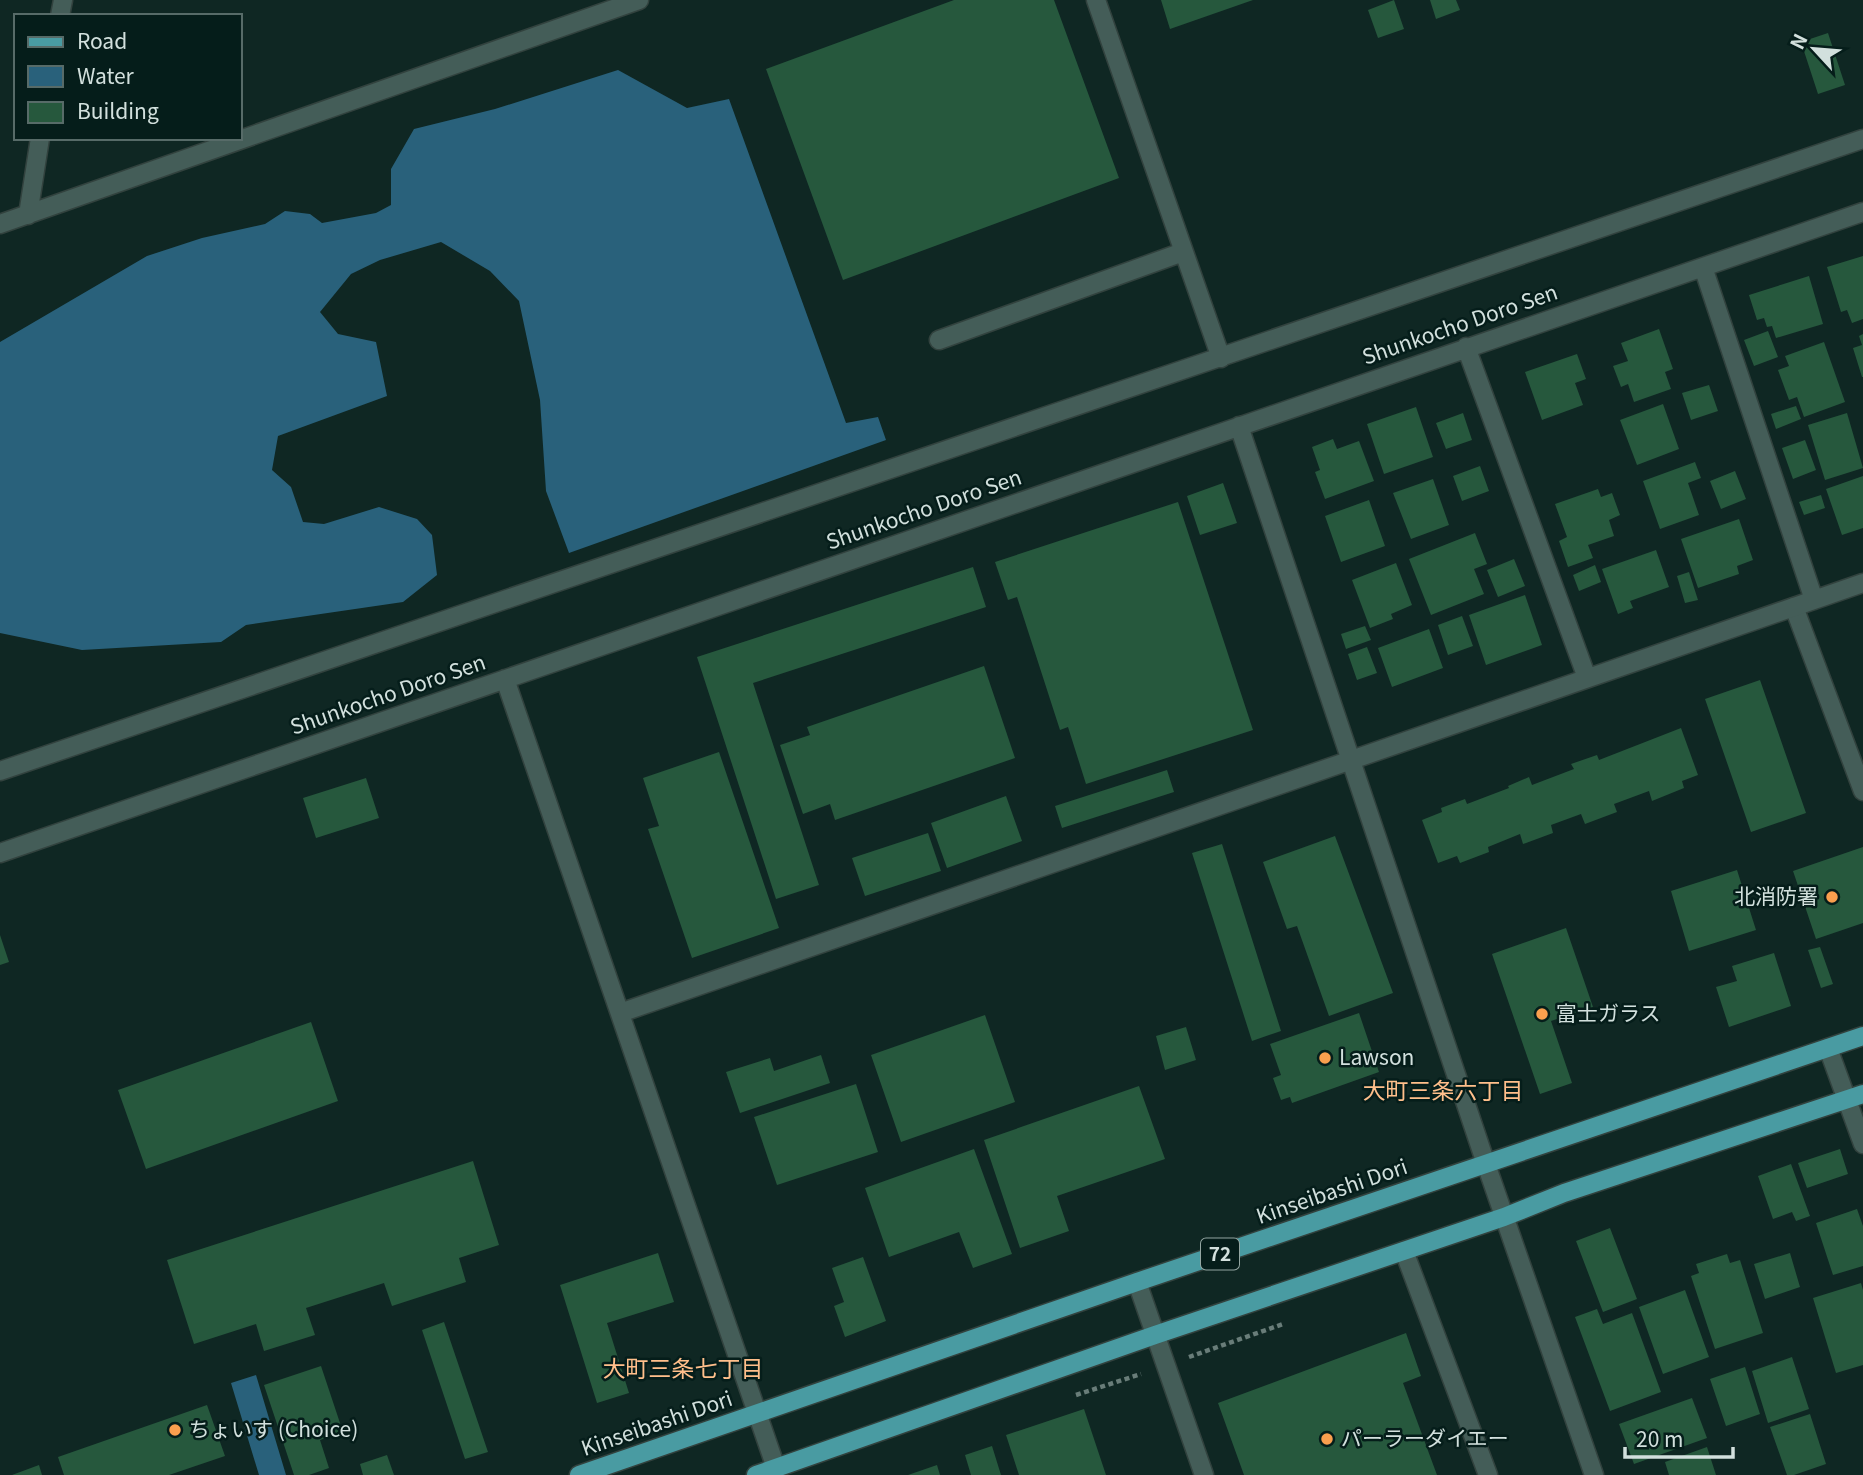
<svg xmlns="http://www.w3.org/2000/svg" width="1863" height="1475" font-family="Georgia,'Noto Sans JP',serif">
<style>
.water{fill:#29617b}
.building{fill:#26583d}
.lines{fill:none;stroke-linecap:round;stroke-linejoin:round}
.service-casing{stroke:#32423e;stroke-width:21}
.minor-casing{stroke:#32423e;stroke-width:21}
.primary-casing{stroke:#32423e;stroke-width:21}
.path{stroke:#697d79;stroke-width:4.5;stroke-dasharray:5 3.5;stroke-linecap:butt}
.service{stroke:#445d58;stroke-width:18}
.minor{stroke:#445d58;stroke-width:18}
.primary{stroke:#499ba2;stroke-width:18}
.poi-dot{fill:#fa9f4e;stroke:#051d1a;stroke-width:2.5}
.labels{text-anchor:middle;stroke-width:5;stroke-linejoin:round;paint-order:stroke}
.shield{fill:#051d1a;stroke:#94a6a2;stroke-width:2}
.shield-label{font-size:19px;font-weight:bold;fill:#d2e0dd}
.street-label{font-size:21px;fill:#d2e0dd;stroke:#051d1a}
.poi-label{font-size:21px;fill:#d2e0dd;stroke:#051d1a;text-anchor:start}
.neighbourhood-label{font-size:23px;fill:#ffbf8b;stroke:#051d1a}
</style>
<rect width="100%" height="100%" fill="#0f2723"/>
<path class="water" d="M618,70L687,108L729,99L846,423L878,417L886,440L569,553L546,491L540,400L519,301L490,271L441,242L380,260L351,274L320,312L338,334L376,342L387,396L278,436L272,470L291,487L303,522L324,524L379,507L417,519L432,535L437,575L403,602L246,625L221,642L82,650L0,633V342L147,256L202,238L265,224L285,211L310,214L322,223L376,213L391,205V169L414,129L495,109Z
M256,1375L286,1475H259L231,1383Z"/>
<path class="building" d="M954,0H1054L1119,178L843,280L766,69Z
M1161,0H1253L1170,29Z
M1394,0L1404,29L1378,38L1368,10Z
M1430,0H1456L1460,10L1436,19Z
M1828,33L1845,85L1818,94L1801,42Z
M1863,256V319L1852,323L1847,310L1841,312L1827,267Z
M1809,276L1823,324L1776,338L1772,326L1767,327L1764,318L1757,320L1749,295Z
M1659,329L1673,369L1665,372L1671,389L1634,402L1628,384L1621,387L1613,366L1628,361L1621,343Z
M1768,331L1778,357L1754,366L1744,340Z
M1863,334V377H1862L1853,348L1862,345L1859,336Z
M1824,342L1845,402L1804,417L1797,397L1789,400L1778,370L1789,366L1785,356Z
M1577,354L1586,379L1575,383L1583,405L1542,420L1525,372Z
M1709,385L1718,411L1691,420L1682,393Z
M1663,404L1679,449L1637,465L1620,420Z
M1796,406L1801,419L1776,429L1771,414Z
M1416,407L1433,457L1384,474L1367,424Z
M1463,413L1472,440L1446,449L1436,423Z
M1847,413L1863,468L1825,480L1808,425Z
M1333,439L1337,449L1359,441L1374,481L1325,499L1315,472L1320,470L1312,447Z
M1805,440L1816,470L1793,479L1782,448Z
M1695,462L1701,478L1688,483L1699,515L1660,529L1643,481Z
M1480,466L1489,491L1462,501L1453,476Z
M1735,471L1746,499L1721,509L1710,481Z
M1863,476V528L1842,535L1826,489Z
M1433,479L1449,525L1411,539L1393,493Z
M1223,483L1237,523L1200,535L1187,496Z
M1598,489L1601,497L1612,493L1620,515L1609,520L1614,536L1588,545L1593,558L1568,567L1559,541L1567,537L1555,504Z
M1821,495L1825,508L1804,515L1799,502Z
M1369,500L1385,546L1341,562L1325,516Z
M1178,502L1253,730L1086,784L1068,727L1060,730L1017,597L1008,600L995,562Z
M1739,519L1753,560L1737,566L1739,574L1698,588L1681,539Z
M1475,533L1487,564L1474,569L1484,594L1431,615L1409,559Z
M1656,550L1669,587L1630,601L1633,608L1618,614L1602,569Z
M1514,559L1525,586L1498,597L1487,570Z
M1396,563L1412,605L1391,614L1393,619L1370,628L1352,580Z
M1595,565L1601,582L1579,591L1573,575Z
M973,567L986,607L753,683L819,885L776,899L697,657Z
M1689,572L1698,600L1685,603L1677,576Z
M1525,595L1542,645L1486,665L1469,615Z
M1462,616L1473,646L1448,655L1438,625Z
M1365,626L1371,640L1346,649L1341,634Z
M1429,629L1443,668L1392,687L1378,648Z
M1367,647L1377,673L1357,680L1348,654Z
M984,666L1015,758L835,820L830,804L803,814L780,745L810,735L807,727Z
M1760,680L1806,813L1751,832L1705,699Z
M1681,728L1698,775L1682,781L1684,788L1652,801L1649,791L1614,804L1617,812L1585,824L1581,814L1551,825L1553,833L1523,844L1520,834L1488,847L1489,852L1460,863L1457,856L1438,863L1422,820L1442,812L1441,808L1465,799L1467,804L1509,788L1508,786L1529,777L1532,785L1574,769L1571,764L1597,755L1599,760Z
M719,752L779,928L692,958L648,829L659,826L643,778Z
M1167,770L1174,792L1062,828L1055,806Z
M366,778L379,818L316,838L303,798Z
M1006,796L1022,841L947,868L931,823Z
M928,833L941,871L865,896L852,858Z
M1335,836L1393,993L1329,1016L1297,926L1287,929L1263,862Z
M1222,844L1281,1031L1252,1041L1192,853Z
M1863,847V923L1816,939L1793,871Z
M1737,870L1756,930L1689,951L1671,891Z
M1566,928L1593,1007L1551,1021L1572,1083L1540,1094L1492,954Z
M0,935L9,962L0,965Z
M1820,947L1833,984L1821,988L1808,950Z
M1774,953L1791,1006L1729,1027L1716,987L1737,981L1732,966Z
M1359,1013L1379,1072L1292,1103L1290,1097L1281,1100L1273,1078L1281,1075L1270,1044Z
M985,1015L1015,1102L901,1142L871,1055Z
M311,1022L338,1101L146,1169L118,1090Z
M1186,1027L1196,1060L1165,1070L1156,1036Z
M821,1055L830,1083L740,1113L726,1072L770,1058L774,1071Z
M856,1084L878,1152L777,1185L754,1117Z
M1139,1086L1165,1159L1057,1196L1069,1231L1020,1248L984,1140Z
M974,1149L1012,1254L973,1268L959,1232L889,1257L865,1188Z
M1840,1149L1848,1174L1807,1188L1798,1163Z
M473,1161L499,1245L459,1258L466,1282L392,1306L384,1283L306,1308L315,1335L264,1351L256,1324L194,1344L167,1260Z
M1791,1164L1810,1216L1796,1221L1792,1212L1773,1219L1758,1176Z
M1857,1209L1863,1226V1266L1833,1275L1816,1223Z
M1610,1228L1637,1299L1603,1312L1576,1241Z
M658,1253L674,1302L607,1323L629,1393L597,1403L560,1285Z
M1790,1253L1800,1287L1765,1299L1754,1264Z
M1727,1254L1730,1263L1740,1260L1763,1333L1715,1349L1691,1276L1699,1273L1696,1264Z
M863,1257L886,1321L845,1337L834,1306L844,1302L832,1268Z
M1861,1283L1863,1290V1365L1836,1373L1813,1298Z
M1685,1290L1709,1357L1663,1374L1639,1307Z
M1597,1309L1603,1324L1632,1313L1661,1392L1610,1411L1575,1317Z
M444,1322L488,1452L465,1459L422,1330Z
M1406,1333L1421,1376L1403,1383L1437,1475H1244L1218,1403Z
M1792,1357L1809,1409L1768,1423L1752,1371Z
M321,1366L343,1432L320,1440L329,1468L309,1475H294L264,1385Z
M1745,1367L1760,1414L1726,1426L1710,1379Z
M1692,1398L1707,1438L1634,1464L1619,1424Z
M207,1405L225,1456L169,1475H64L58,1457Z
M1084,1409L1106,1475H1019L1006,1435Z
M1810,1414L1826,1464L1794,1475H1787L1770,1427Z
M992,1446L1001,1475H971L965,1455Z
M1707,1447L1716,1475H1669L1665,1462Z
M387,1455L394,1475H363L360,1464Z
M39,1465L42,1475H12Z
M937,1465L940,1475H908Z"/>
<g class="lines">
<defs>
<path id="service" d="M1096,0L1221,358
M60,16L63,0
M28,215L40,138
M0,224L639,0
M939,340L1183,252
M1794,607L1863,791
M0,771L1863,139
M1404,1251L1488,1475"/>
<path id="minor" d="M1703,267L1814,600
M1466,347L1587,678
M1239,426L1486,1164L1594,1475
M505,679L776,1468
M0,853L1863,212
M620,1013L1863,583
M1828,1048L1863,1144
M1137,1282L1204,1475"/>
<path id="primary" d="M579,1475L1137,1282L1863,1036
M756,1475L1155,1335L1504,1217L1564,1193L1863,1094"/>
</defs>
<use href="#service" class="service-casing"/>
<use href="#minor" class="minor-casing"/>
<use href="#primary" class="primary-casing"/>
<path class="path" d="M1189,1357L1283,1324
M1076,1395L1141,1374"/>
<use href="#service" class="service"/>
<use href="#minor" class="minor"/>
<use href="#primary" class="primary"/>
</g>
<g class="poi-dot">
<circle cx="1832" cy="897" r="7"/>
<circle cx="1542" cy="1014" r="7"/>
<circle cx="1325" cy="1058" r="7"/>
<circle cx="175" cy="1430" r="7"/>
<circle cx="1327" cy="1439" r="7"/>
</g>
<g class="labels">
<rect class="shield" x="1201" y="1238.5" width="38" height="31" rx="5"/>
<g class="shield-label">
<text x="1220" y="1261">72</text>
</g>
<g class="street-label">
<text transform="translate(1460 325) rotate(-19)" y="7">Shunkocho Doro Sen</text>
<text transform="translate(924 510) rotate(-19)" y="7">Shunkocho Doro Sen</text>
<text transform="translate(388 695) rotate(-19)" y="7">Shunkocho Doro Sen</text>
<text transform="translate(1332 1192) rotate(-19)" y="7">Kinseibashi Dori</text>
<text transform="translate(657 1424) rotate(-19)" y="7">Kinseibashi Dori</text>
</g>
<g class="poi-label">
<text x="1818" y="904" text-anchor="end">北消防署</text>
<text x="1556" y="1021">富士ガラス</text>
<text x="1339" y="1065">Lawson</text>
<text x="189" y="1437">ちょいす (Choice)</text>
<text x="1341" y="1446">パーラーダイエー</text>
</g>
<g class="neighbourhood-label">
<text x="1443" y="1099">大町三条六丁目</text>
<text x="683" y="1377">大町三条七丁目</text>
</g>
</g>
<rect x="14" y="14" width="228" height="126" fill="#051d1a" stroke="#576b68" stroke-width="2"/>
<rect x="28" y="37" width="35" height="10" fill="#499ba2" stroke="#576b68" stroke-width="2"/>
<text x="77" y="49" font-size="21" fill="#d2e0dd">Road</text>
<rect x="28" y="66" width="35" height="21" fill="#29617b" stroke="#576b68" stroke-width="2"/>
<text x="77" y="84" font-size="21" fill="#d2e0dd">Water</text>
<rect x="28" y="102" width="35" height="21" fill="#26583d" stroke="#576b68" stroke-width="2"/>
<text x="77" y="119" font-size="21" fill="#d2e0dd">Building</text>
<g transform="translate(1814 49) rotate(296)" stroke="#051d1a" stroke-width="5" paint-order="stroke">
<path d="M0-5L12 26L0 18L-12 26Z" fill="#d2e0dd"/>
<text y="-10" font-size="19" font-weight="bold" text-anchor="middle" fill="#d2e0dd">N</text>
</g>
<path d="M1625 1447v10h108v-10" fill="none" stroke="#d2e0dd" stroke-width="3.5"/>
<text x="1636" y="1447" font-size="21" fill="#d2e0dd" stroke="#051d1a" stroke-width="5" paint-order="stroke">20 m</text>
</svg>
